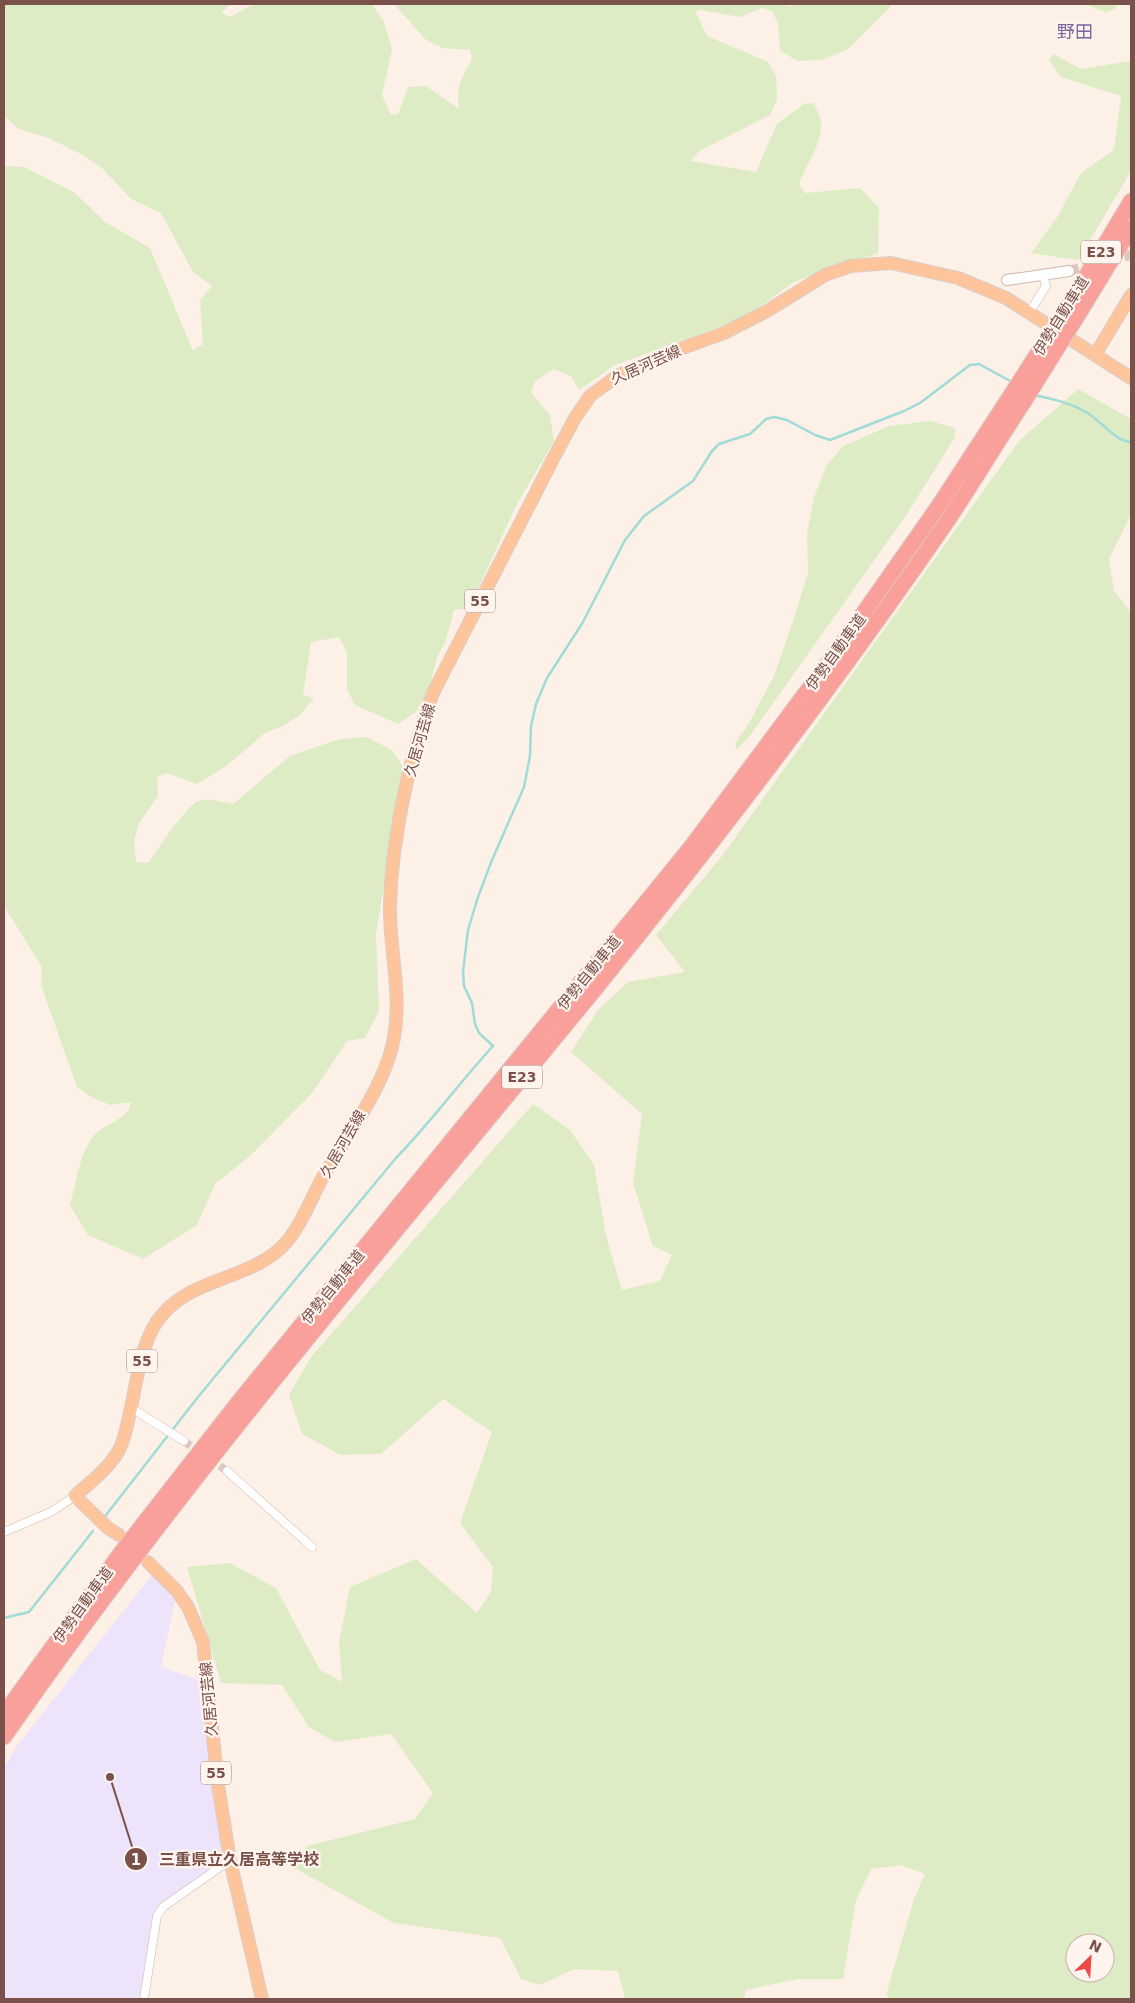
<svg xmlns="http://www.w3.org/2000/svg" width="1135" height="2003" font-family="'DejaVu Sans','Noto Sans JP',sans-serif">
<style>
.education{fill:#ede3fa}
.green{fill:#ddecc4;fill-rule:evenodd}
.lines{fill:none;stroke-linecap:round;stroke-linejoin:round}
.stream{stroke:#a0dbd7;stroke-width:2.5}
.minor-tunnel{stroke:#dcc8c0;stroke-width:8;stroke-dasharray:8 4;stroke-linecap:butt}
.tertiary-tunnel{stroke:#dcc8c0;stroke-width:10;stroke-dasharray:10 5;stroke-linecap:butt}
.minor-casing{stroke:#d3b7ae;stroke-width:9}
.tertiary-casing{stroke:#d3b7ae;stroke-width:12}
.primary-casing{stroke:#d9cecc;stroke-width:14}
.motorway-casing{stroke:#d9cecc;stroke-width:17}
.minor{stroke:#fff;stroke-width:8}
.tertiary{stroke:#fff;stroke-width:10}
.primary{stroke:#fec59d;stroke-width:12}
.motorway{stroke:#faa09b;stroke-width:15}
.motorway-bridge-casing{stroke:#d9cecc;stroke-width:17;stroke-linecap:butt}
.motorway-bridge{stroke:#faa09b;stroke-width:15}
.labels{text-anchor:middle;stroke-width:4.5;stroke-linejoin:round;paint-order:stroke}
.shield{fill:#fff5ee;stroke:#a1827b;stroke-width:1}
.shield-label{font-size:14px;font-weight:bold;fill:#79504a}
.street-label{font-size:15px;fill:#79504a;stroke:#fff5ee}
.quarter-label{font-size:18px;fill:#7e659c;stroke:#fff5ee}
.leader{fill:none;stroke:#79504a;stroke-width:2}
.callout-dot{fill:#79504a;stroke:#fff5ee;stroke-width:2}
.mark-label{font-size:15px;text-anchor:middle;font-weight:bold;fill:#fff}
.callout-label{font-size:16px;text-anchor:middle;font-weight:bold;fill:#79504a;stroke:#fff5ee;stroke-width:4.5;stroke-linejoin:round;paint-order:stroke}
</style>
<rect width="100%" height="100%" fill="#fdf0e7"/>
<path class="education" d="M156,1570L175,1601L161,1667L208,1683L231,1864L157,1916L144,1999H4V1769L16,1747Z"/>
<path class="green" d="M4,4H232L221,12L230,17L254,4H372L384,22L392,49L382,95L391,115L398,114L408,87L426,86L459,109C456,85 461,80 472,59L470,50L443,48L426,40L394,4H786L789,7L794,4H893L848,49L822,60L797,61L780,50L778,23L772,11L762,8L740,17L700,10L695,11L707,36L768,62L776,76L777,99L770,115L699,151L691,161L756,172L777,124L804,104L814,103C816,109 820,116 821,122C822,147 806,163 799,185L805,193L860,188L879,208L878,253L794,282L744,318L615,365L579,390L571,376L554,369L535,381L531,393L550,415L554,441L517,504L469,608L454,610L445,643L438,655L429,689L416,712L398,724L355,705L347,689V653L339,637L311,642L303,695L314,698L301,714L285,725L265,733L225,767L197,784L166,773L157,777L158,796L139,823L134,841L136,862L148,863L173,827L195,802L208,799L233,804L290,756L340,739L367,737L392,750L403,767L376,934L379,1011L365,1038L347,1041L312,1093L251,1155L215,1184L197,1225L143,1259L88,1235L70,1205C76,1184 79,1156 92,1138C103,1123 127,1122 131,1102L110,1105L91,1097L77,1087L41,985L42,967L4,906V166L24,167L75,193L105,222L150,248L193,351L203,344L200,300L212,286L193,272L161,213L131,199L102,168L81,154L49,138L19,129L5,117Z
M1085,4H1117L1116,9L1105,12Z
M1053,54L1081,69L1131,61V171L1078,260L1031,253L1058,216L1081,173L1114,150L1121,96L1061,77L1049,60Z
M1078,389L1131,419V514L1109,559L1114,591L1131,612V1999H892L886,1995L914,1899L925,1874L901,1865L871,1869L856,1900L843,1979H798L746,1990L744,1999H625L618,1971L574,1969L540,1985L521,1979L500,1938L394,1923L291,1866L307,1846L415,1819L433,1793L391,1734L335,1742L309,1727L282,1685L221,1683L187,1567L230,1563L276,1588L320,1670L342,1682L339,1642L350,1587L416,1559L477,1613L491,1592L493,1567L460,1523L492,1432L443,1399L381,1454L341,1455L302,1434L289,1395L311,1357L533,1104L570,1130L594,1165L606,1236L622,1290L660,1281L672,1255L653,1246L633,1183L642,1114L571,1052L598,1010L628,982L685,972L656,935L722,856L1019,441ZM1075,1943H1105V1973H1075Z
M930,421L955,428V437L907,514L749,737L737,749L735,744L749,723L774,676L793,621L808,573L807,533L814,497L827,465L843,446L889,426Z"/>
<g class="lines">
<path class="stream" d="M1034,395C1053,399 1072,403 1089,414C1103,423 1115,441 1131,442
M106,1515L198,1397L396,1158C431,1122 460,1082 493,1046L479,1033L475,1024L472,1003L464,986L463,972L468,930L478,897L492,860L524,787L530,756L531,726L536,704L547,678L583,622L625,540L644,516L693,481L712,451L719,444L750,434L766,419L774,417L787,420L815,435L830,440L904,411L920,403L970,365L979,364L1012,382
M4,1618L29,1612L93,1531"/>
<path class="minor-tunnel" d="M184,1441L200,1453
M210,1459L227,1471"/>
<path class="tertiary-tunnel" d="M1110,260L1131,255
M1069,271L1094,264"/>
<defs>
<path id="minor" d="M1029,313L1046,286L1043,275
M131,1408L184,1441
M227,1471L312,1547
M4,1532L51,1512L75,1496
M144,1999L157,1916L163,1907L230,1860"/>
<path id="tertiary" d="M1007,280L1069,271"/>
<path id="primary" d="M1095,355L1131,295
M119,1535L108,1528L75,1496C90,1482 110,1468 120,1448C124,1440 126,1430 128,1421C136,1390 140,1339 162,1315C195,1275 257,1280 289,1239C304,1220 311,1198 323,1177C348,1133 389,1082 395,1031C401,989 389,946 390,904C392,838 410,754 433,693L553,459L575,418L590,396L617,376L669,353L724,333L767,311L825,275L851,266L891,263L958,278L1006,298L1131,378
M148,1562L176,1590L188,1607L203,1642L218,1785L230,1860L262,1999"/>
<path id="motorway" d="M1070,303L1131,201
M1081,310L1131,228
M4,1714L123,1550L237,1404L691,847L834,655L938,507L1011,395
M4,1737C185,1476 394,1235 595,989C719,836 839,679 950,517C975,479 998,441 1023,403"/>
</defs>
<use href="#minor" class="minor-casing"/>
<use href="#tertiary" class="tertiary-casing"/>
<use href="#primary" class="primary-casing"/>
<use href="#motorway" class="motorway-casing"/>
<use href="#minor" class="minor"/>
<use href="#tertiary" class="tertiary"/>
<use href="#primary" class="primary"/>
<use href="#motorway" class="motorway"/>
<defs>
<path id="motorway-bridge" d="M1011,395L1070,303
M1023,403L1081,310"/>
</defs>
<use href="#motorway-bridge" class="motorway-bridge-casing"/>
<use href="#motorway-bridge" class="motorway-bridge"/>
</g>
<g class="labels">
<g class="shield">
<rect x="1081" y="240.5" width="40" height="23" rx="4"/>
<rect x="465" y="589.5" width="30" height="23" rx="4"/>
<rect x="502" y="1065.5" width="40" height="23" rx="4"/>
<rect x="127" y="1349.5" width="30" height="23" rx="4"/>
<rect x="201" y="1761.5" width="30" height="23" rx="4"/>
</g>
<g class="shield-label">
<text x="1101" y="257">E23</text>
<text x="480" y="606">55</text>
<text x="522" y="1082">E23</text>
<text x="142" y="1366">55</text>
<text x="216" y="1778">55</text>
</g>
<g class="street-label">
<text transform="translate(1061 316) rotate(-58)" y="5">伊勢自動車道</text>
<text transform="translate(646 365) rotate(-24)" y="5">久居河芸線</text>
<text transform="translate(836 652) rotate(-54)" y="5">伊勢自動車道</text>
<text transform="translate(420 740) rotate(-74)" y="5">久居河芸線</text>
<text transform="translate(589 973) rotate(-51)" y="5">伊勢自動車道</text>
<text transform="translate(343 1144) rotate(-60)" y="5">久居河芸線</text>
<text transform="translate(333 1287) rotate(-51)" y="5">伊勢自動車道</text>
<text transform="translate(83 1605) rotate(-54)" y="5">伊勢自動車道</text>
<text transform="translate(209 1699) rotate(-95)" y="5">久居河芸線</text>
</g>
<g class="quarter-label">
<text x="1075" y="38">野田</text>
</g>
</g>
<path class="leader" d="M110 1777L136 1859"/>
<g class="callout-dot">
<circle cx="110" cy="1777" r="5"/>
<circle cx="136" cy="1859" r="12"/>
</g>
<g class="mark-label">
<text x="136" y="1865">1</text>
</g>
<g class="callout-label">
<text x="239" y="1865">三重県立久居高等学校</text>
</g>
<rect width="1135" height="2003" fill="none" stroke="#79504a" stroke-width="10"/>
<g transform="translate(1090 1958) rotate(25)"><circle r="24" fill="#fff5ee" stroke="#c9b3ac"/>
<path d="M0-4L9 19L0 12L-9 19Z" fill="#ec4947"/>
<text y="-8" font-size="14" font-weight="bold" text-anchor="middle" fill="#79504a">N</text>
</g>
</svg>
